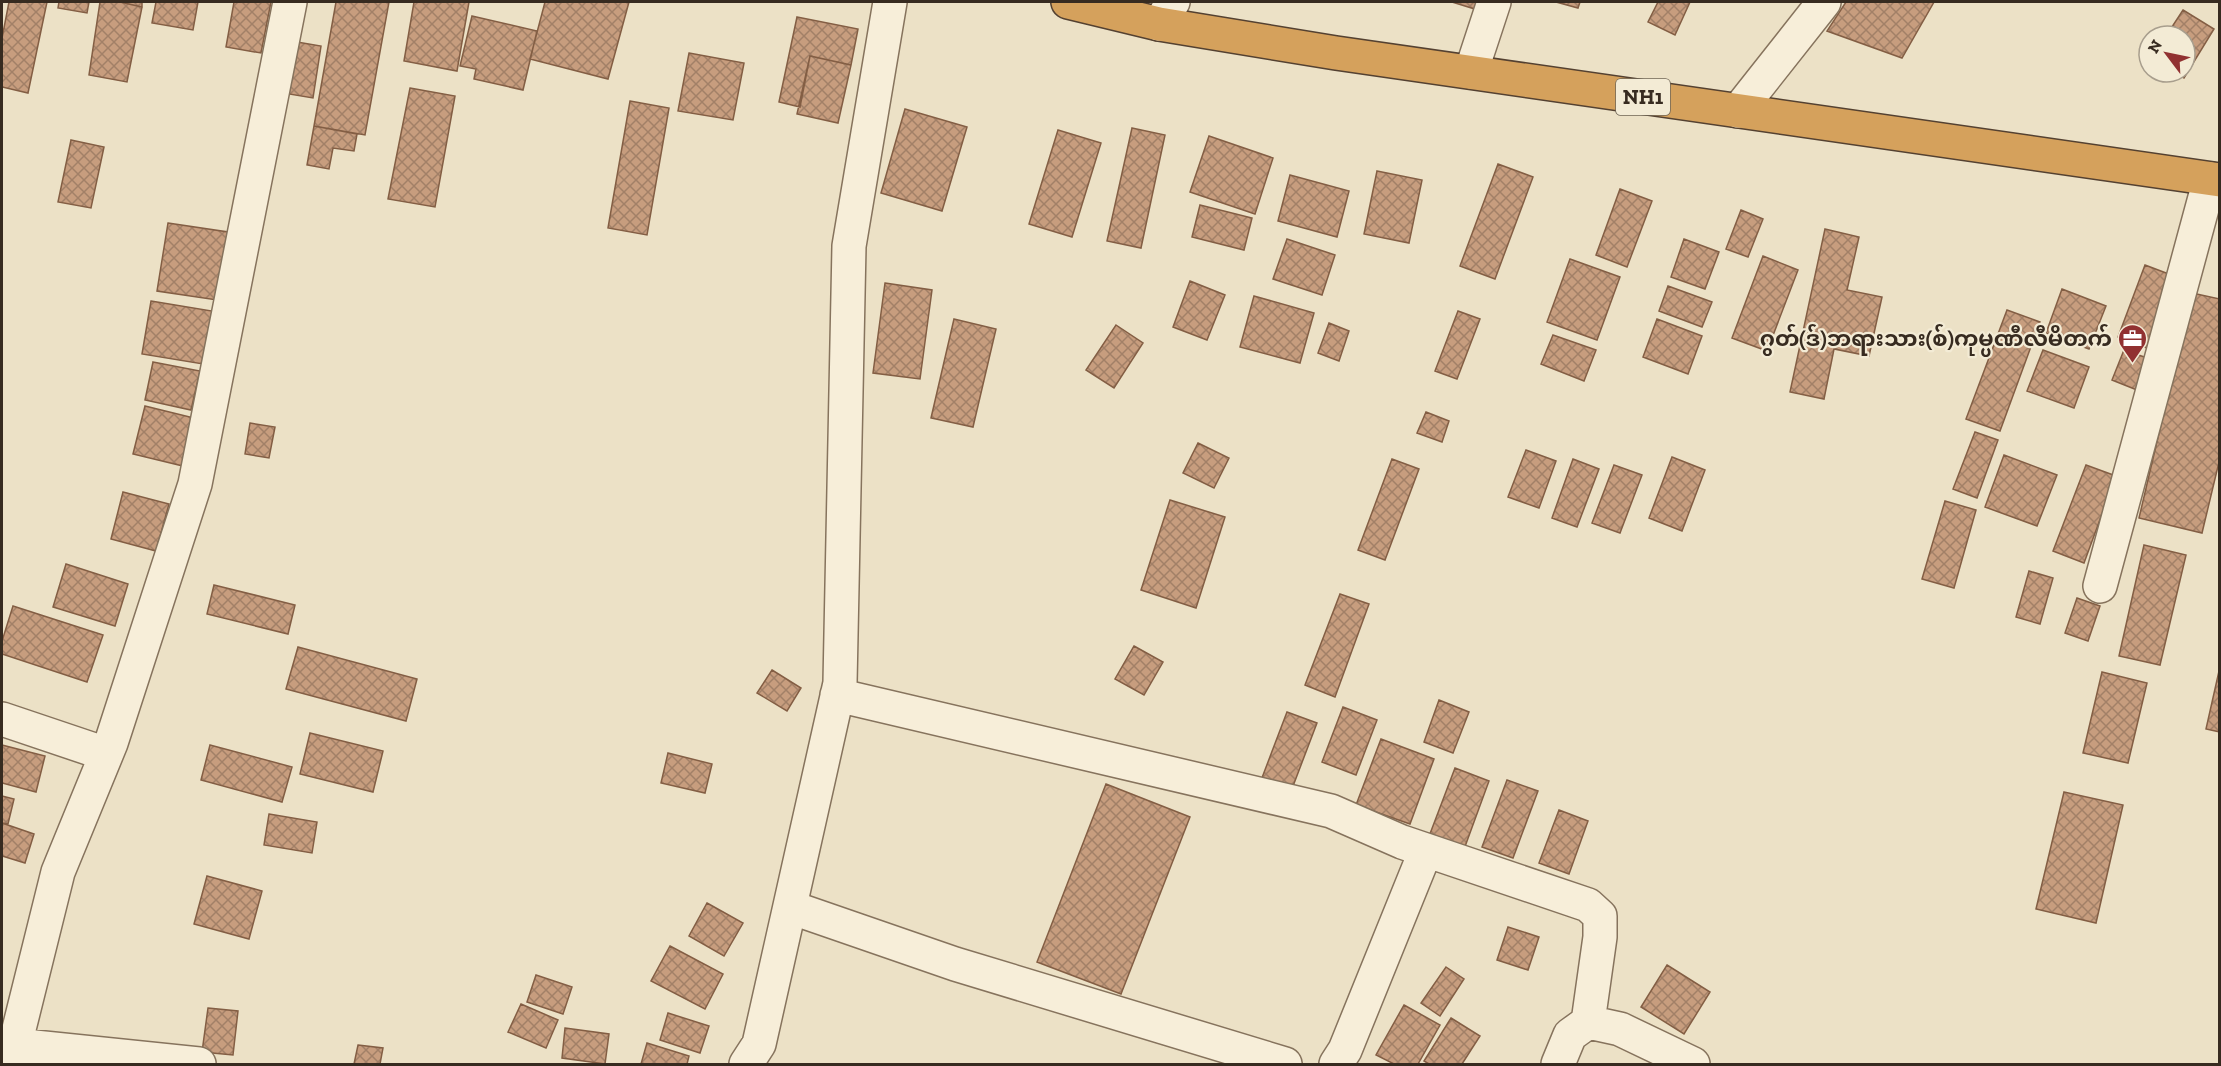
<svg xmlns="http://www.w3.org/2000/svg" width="2221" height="1066" font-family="'Zilla Slab','Noto Sans Myanmar',serif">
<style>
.building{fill:url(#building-cross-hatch);stroke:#835e44;stroke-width:1.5}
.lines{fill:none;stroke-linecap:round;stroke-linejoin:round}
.minor-casing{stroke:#86735d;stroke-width:36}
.highway-casing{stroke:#544131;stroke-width:36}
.minor{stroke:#f7eed9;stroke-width:33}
.highway{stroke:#d5a15c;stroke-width:33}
.labels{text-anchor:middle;stroke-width:4.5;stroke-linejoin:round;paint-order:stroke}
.shield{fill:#f3ebd5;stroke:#6f6556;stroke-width:1.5}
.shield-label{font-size:21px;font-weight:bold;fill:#372b20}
.poi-label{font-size:22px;font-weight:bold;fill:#372b20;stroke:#f3ebd5;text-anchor:end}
</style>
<defs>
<pattern id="building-cross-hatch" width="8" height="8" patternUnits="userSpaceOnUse" patternTransform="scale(1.5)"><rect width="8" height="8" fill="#c79d7e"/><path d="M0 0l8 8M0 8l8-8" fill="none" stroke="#a28067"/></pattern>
</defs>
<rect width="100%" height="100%" fill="#ece1c6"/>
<path class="building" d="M9,2H47L28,93L2,87V38Z
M59,2H89L87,13L58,8Z
M100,2H120L142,7L127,82L89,75Z
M120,2H142V7Z
M156,2H198L193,30L152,23Z
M234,2H271L261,53L226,47Z
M336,2H389L365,135L314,126Z
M414,2H469L457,71L404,61Z
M545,2H629L608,79L530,59Z
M1452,2H1481L1478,10Z
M1556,2H1580L1578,8Z
M1658,2H1690L1675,35L1648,22Z
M1846,2H1934L1902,58L1827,31Z
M2183,10L2214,29L2184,78L2174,72H2185V36H2166Z
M472,16L537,31L523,90L474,79L476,69L460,66Z
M797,17L858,29L851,65L810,56L800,107L779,102Z
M297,42L321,46L313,98L289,94Z
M689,53L744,63L733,120L678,111Z
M810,56L851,65L838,123L797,114Z
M410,88L455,96L435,207L388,199Z
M630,101L669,108L647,235L608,228Z
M905,109L967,127L942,211L881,193Z
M314,126L357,134L354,151L333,148L329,169L307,165Z
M1132,128L1165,135L1141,248L1107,241Z
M1058,130L1101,143L1072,237L1029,224Z
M1209,136L1273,158L1255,214L1190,192Z
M71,140L104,147L91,208L58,202Z
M1498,164L1533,177L1495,279L1460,266Z
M1377,171L1422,180L1409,243L1364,234Z
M1290,175L1349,191L1337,237L1278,221Z
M1620,189L1652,201L1627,267L1596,255Z
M1200,205L1252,218L1244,250L1192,237Z
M1741,210L1763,219L1748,257L1726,249Z
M168,223L228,232L217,300L157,291Z
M1825,229L1859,237L1847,290L1882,297L1869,356L1834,349L1824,399L1790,392Z
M1287,239L1335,255L1322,295L1273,279Z
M1684,239L1719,252L1705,289L1671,277Z
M1763,256L1798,270L1767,351L1732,338Z
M1570,259L1620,277L1597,340L1547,322Z
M2145,265L2174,276L2147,348L2118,337Z
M1190,281L1225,295L1207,340L1173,327Z
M885,283L932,290L920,379L873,373Z
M1668,286L1712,302L1702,327L1659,311Z
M2062,289L2106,306L2089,349L2046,333Z
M2192,293L2220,299V458L2202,533L2139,518Z
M1254,296L1314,313L1300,363L1240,347Z
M151,301L212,311L203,364L142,354Z
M2007,310L2040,322L2000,431L1966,419Z
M1458,311L1480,319L1457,379L1435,371Z
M954,319L996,329L973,427L931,418Z
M1657,319L1702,336L1688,374L1643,357Z
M1329,323L1349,331L1339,361L1318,353Z
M1116,325L1143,343L1114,388L1086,370Z
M1553,335L1596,350L1584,381L1541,364Z
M2043,350L2089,367L2074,408L2027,391Z
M2124,350L2153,360L2142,392L2112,380Z
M153,362L200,371L191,410L145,400Z
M145,406L194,418L183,466L133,454Z
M1426,412L1449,421L1442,442L1417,433Z
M250,423L275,427L269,458L245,454Z
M1975,432L1998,440L1977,498L1953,489Z
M1198,443L1229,458L1214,488L1183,473Z
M1526,450L1556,461L1539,508L1508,497Z
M2004,455L2057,475L2037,526L1985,507Z
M1672,457L1705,470L1682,531L1649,518Z
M1392,459L1419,469L1385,560L1358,550Z
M1573,459L1599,469L1577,527L1552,518Z
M1614,465L1642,475L1620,533L1592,523Z
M2086,465L2116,476L2084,563L2053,551Z
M123,492L169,504L156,551L111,539Z
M1170,500L1225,517L1196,608L1141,590Z
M1945,501L1976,510L1954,588L1922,579Z
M2144,545L2186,555L2160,665L2119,656Z
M66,564L128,584L115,626L53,607Z
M2029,571L2053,578L2040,624L2016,617Z
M214,585L295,605L288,634L207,614Z
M1340,594L1369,604L1335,697L1305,685Z
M2077,598L2100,606L2088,641L2065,633Z
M13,606L103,635L87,682L2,654V641Z
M1134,646L1163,662L1144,695L1115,679Z
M298,647L417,679L406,721L286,689Z
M772,670L801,688L787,711L757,693Z
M2219,671H2220V732L2206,729Z
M2102,672L2147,683L2128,763L2083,753Z
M1439,700L1469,712L1453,753L1424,742Z
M1343,707L1377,720L1356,775L1322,762Z
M1287,712L1317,723L1290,794L1260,783Z
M310,733L383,751L373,792L300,774Z
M1381,739L1434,759L1410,824L1356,805Z
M2,745L45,756L36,792L2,783Z
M210,745L292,767L282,802L201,780Z
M668,753L712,764L705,793L661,783Z
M1455,768L1489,781L1463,852L1428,839Z
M1507,780L1538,791L1513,858L1482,847Z
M1106,784L1190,817L1121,994L1037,962Z
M2064,792L2123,805L2096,923L2036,909Z
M2,796L14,799L8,824L2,823Z
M1559,810L1588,821L1569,874L1539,863Z
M269,814L317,822L312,853L264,845Z
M2,823L34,834L25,863L2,856Z
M207,876L262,891L249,939L194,924Z
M707,903L743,923L724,956L689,936Z
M1508,927L1539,937L1528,970L1497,960Z
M670,946L723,974L705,1009L651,981Z
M1667,965L1710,992L1684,1034L1641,1007Z
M1446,967L1464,979L1440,1016L1421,1003Z
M536,975L572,987L563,1014L527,1002Z
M521,1004L558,1020L546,1048L508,1032Z
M1404,1005L1440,1025L1418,1064H1394L1376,1055Z
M208,1008L238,1011L233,1055L202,1052Z
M668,1013L709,1026L700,1053L660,1040Z
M1451,1018L1480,1036L1462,1064H1429L1424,1061Z
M565,1028L609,1034L605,1064L562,1058Z
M647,1043L689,1056L687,1064H641Z
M358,1045L383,1048L380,1064H354Z"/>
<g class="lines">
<defs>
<path id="minor" d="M1159,24L1173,2
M1471,72L1494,2
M1738,111L1824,2
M2100,586L2210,179
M837,695L1331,811L1402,842L1588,905L1600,916V937L1588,1022L1570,1035L1558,1064
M2,719L106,754
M790,907L955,964L1285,1064
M1588,1022L1620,1029L1693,1064
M15,1045L199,1064
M12,1064L15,1045L58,872L111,743L195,484L290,2
M746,1064L759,1044L840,683L849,246L890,2
M1336,1064L1345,1050L1426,850"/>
<path id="highway" d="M1068,2L1159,24L1336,53L2220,180"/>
</defs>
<use href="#minor" class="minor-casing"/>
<use href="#highway" class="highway-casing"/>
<use href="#minor" class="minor"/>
<use href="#highway" class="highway"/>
</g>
<defs>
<symbol id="office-pin" viewBox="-11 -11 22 30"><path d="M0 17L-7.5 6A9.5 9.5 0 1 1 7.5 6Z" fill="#913131" stroke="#f3ebd5"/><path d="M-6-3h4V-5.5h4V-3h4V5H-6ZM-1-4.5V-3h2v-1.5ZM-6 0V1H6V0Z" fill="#fff"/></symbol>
</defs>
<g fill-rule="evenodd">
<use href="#office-pin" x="2116" y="322" width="33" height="45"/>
</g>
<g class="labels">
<rect class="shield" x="1616" y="79" width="54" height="36" rx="4.5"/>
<g class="shield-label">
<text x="1643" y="104">NH1</text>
</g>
<g class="poi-label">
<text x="2112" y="346">ဂွတ်(ဒ်)ဘရားသား(စ်)ကုမ္ပဏီလီမိတက်</text>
</g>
</g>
<rect width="2221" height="1066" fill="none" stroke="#372b20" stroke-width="6"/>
<g transform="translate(2167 54) rotate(302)"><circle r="28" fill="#f3ebd5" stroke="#a89e8d" stroke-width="1.5"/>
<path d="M0-4.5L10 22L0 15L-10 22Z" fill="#913131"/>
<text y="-9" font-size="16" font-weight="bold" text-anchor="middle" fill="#372b20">N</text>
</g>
</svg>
